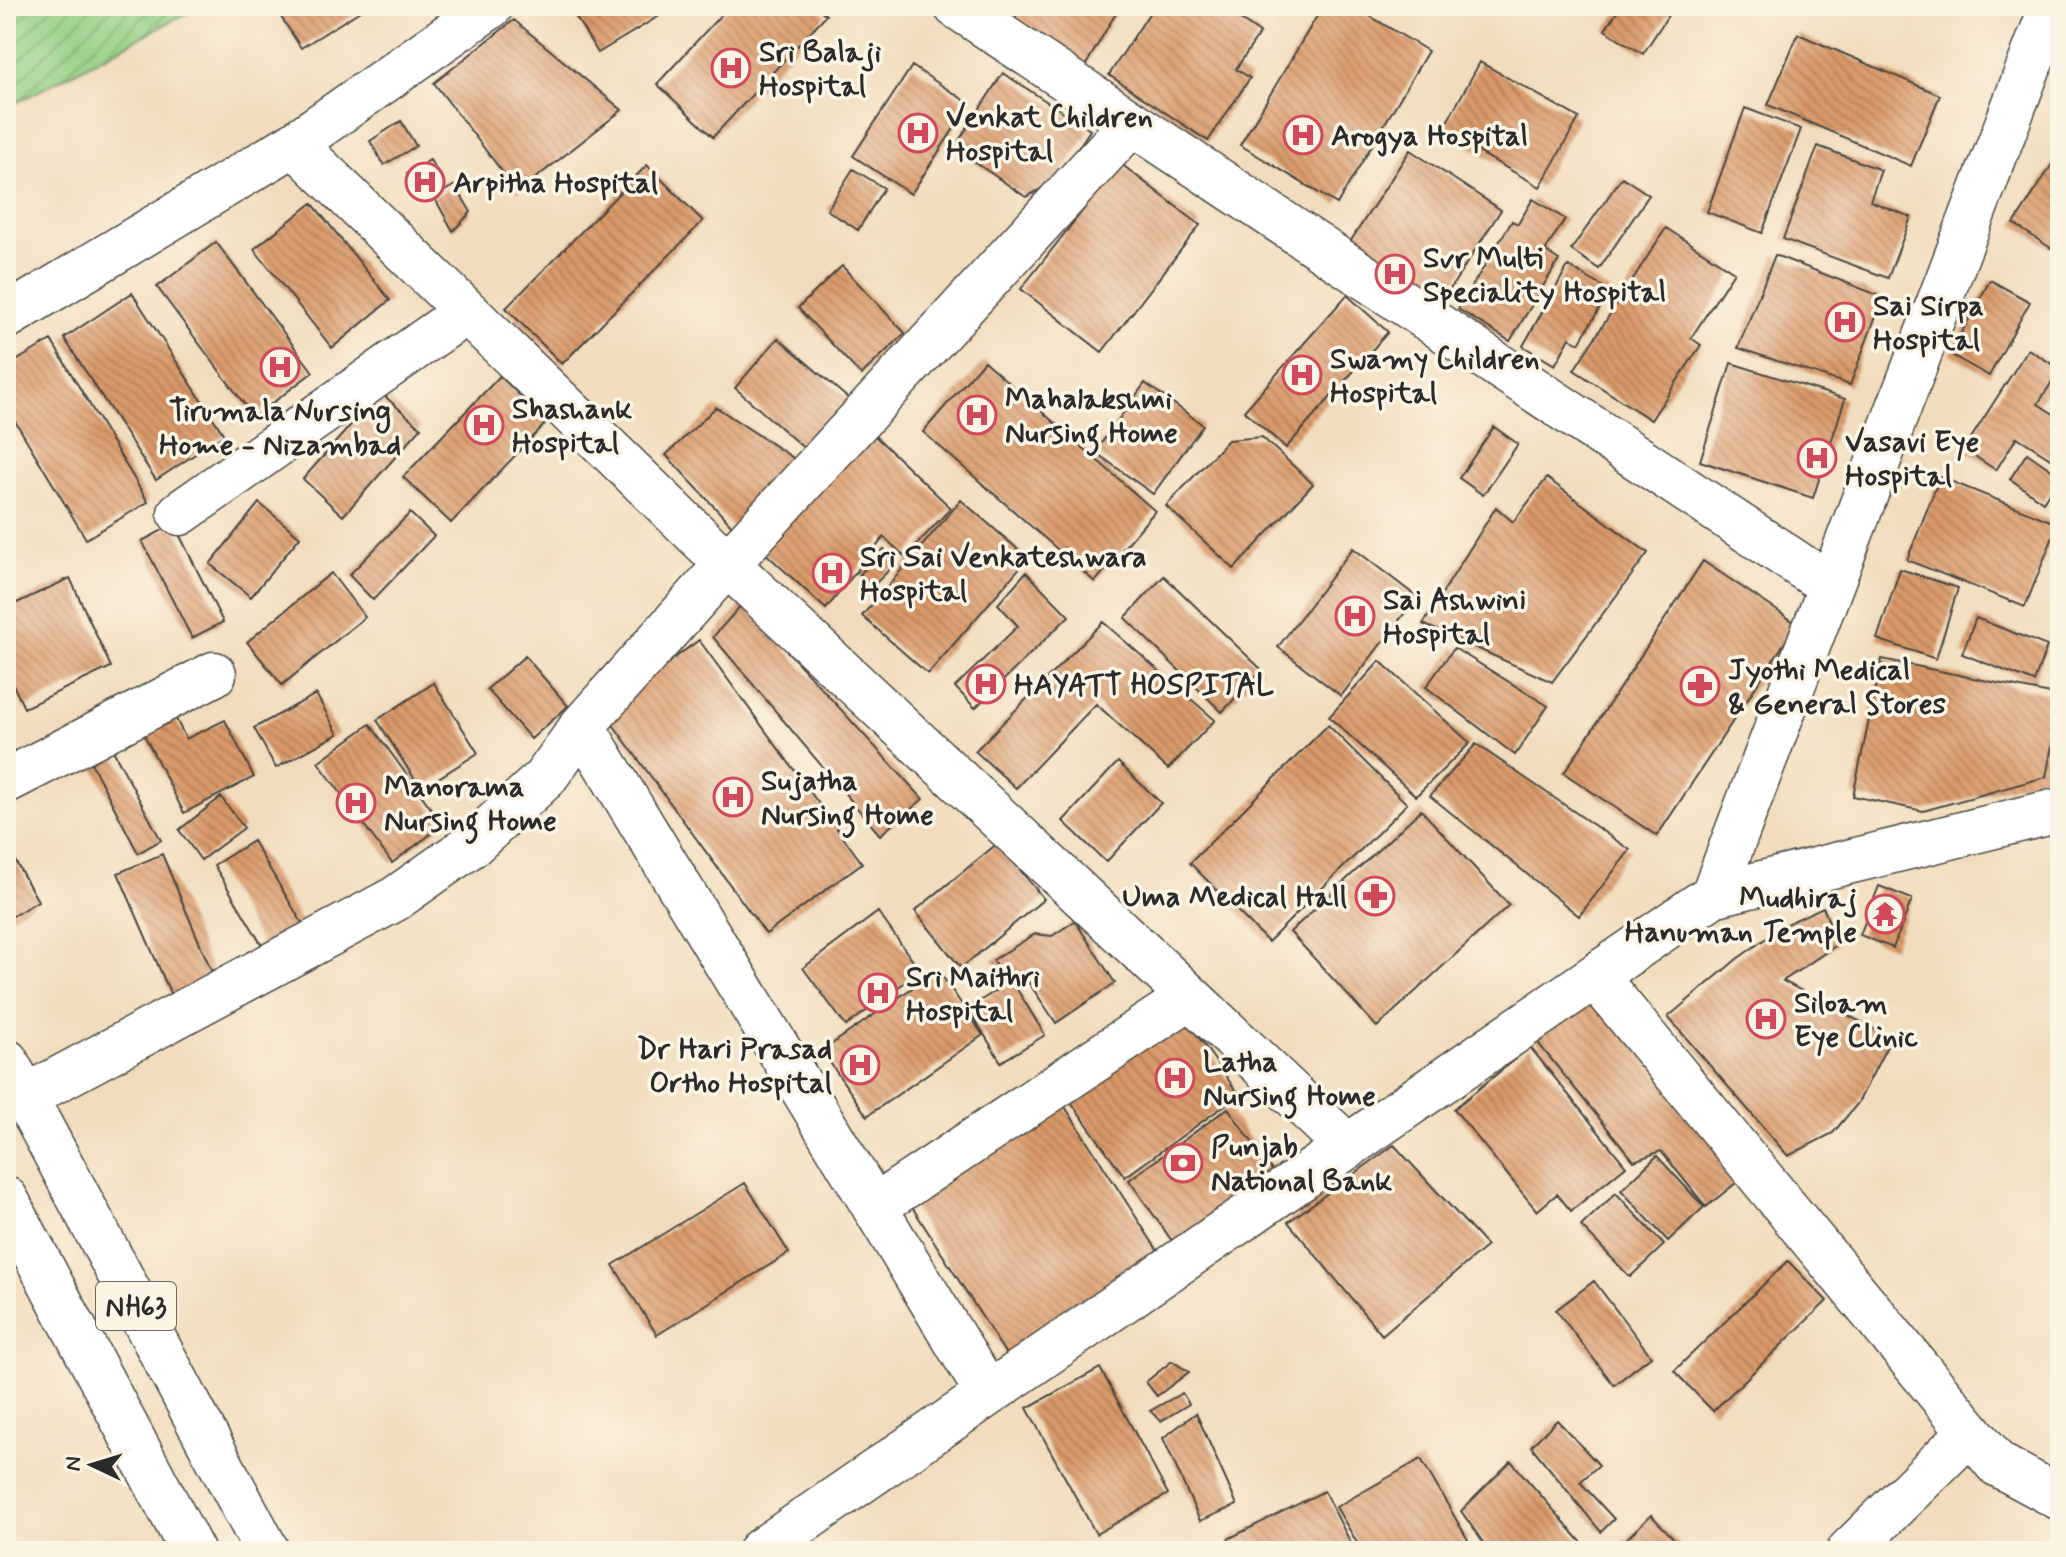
<svg xmlns="http://www.w3.org/2000/svg" width="2066" height="1557" font-family="Mynerve,sans-serif">
<style>
.garden{fill:url(#garden-furrows);stroke:#607e58;stroke-width:2}
.building{fill:url(#building-back-hatch)}
.lines{fill:none;stroke-linecap:round;stroke-linejoin:round}
.minor-casing{stroke:#494641;stroke-width:47}
.highway-casing{stroke:#494641;stroke-width:47}
.minor{stroke:#fff;stroke-width:44}
.highway{stroke:#fff;stroke-width:44}
.labels{text-anchor:middle;stroke-width:7;stroke-linejoin:round;paint-order:stroke}
.shield{fill:#fcf5e5;stroke:#6a6863;stroke-width:2}
.shield-label{font-size:28px;font-weight:bold;fill:#2b2b2b}
.poi-label{font-size:30px;font-weight:bold;fill:#2b2b2b;stroke:#fcf5e5;text-anchor:start}
</style>
<defs>
<pattern id="garden-furrows" width="10" height="10" patternUnits="userSpaceOnUse" patternTransform="scale(2)"><rect width="10" height="10" fill="#95d185"/><path d="M-1 1l2-2M0 10L10 0M9 11l2-2" fill="none" stroke="#7aaa6d"/></pattern>
<pattern id="building-back-hatch" width="6" height="6" patternUnits="userSpaceOnUse" patternTransform="scale(2)"><rect width="6" height="6" fill="#da9969"/><path d="M-1 5l2 2M0 0l6 6M5-1l2 2" fill="none" stroke="#b17d57"/></pattern>
</defs>
<rect width="100%" height="100%" fill="#fcf5e5"/>
<filter id="ink" filterUnits="userSpaceOnUse"><feTurbulence type="fractalNoise" baseFrequency=".0125" numOctaves="2"/><feDisplacementMap in="SourceGraphic" scale="16" xChannelSelector="R" yChannelSelector="G"/><feConvolveMatrix kernelMatrix="1 2 1 2 8 2 1 2 1" color-interpolation-filters="sRGB"/></filter>
<filter id="wash" filterUnits="userSpaceOnUse"><feTurbulence type="fractalNoise" baseFrequency=".006" numOctaves="4" result="noise"/><feDisplacementMap in="SourceGraphic" scale="32" xChannelSelector="R" yChannelSelector="G"/><feGaussianBlur stdDeviation="1.8" result="paint"/><feColorMatrix in="noise" values="0 0 0 0 0 0 0 0 0 0 0 0 0 0 0 0 0 1.4 0 .05"/><feComposite in="paint" operator="in"/></filter>
<g filter="url(#wash)">
<rect width="100%" height="100%" fill="#f1ddbd"/>
<path class="garden" d="M6,6H200L6,108Z"/>
<g id="blocks">
<path class="building" d="M274,6H368L301,48Z
M569,6H638L659,16L598,53Z
M729,6H816L826,15L713,137L657,84Z
M1022,6H1120L1083,70L1010,27Z
M1154,6H1220L1260,33L1236,69L1250,78L1208,141L1109,75Z
M1323,6H1353L1428,51L1337,204L1240,145Z
M1621,6H1674L1643,54L1605,30Z
M1986,6H2012L2010,14Z
M514,20L622,110L518,192L434,83Z
M1798,34L1940,95L1911,166L1768,105Z
M1480,62L1579,118L1540,187L1442,131Z
M912,66L970,104L911,194L853,156Z
M1003,73L1090,130L1057,180L1026,197L954,148Z
M1745,108L1801,129L1762,233L1707,212Z
M401,121L416,146L384,165L370,141Z
M1818,146L1881,170L1870,201L1911,217L1888,278L1783,239Z
M1410,150L1501,210L1441,303L1350,242Z
M2060,152V254L2014,224Z
M430,160L444,184L421,198L407,174Z
M1120,163L1200,225L1102,352L1021,289Z
M647,165L703,221L562,364L506,308Z
M853,169L884,188L858,230L827,210Z
M1622,177L1649,195L1599,269L1571,250Z
M455,185L471,212L453,231L434,197Z
M1533,199L1565,219L1545,251L1559,260L1510,341L1458,309L1512,221L1518,224Z
M312,203L390,300L332,348L254,249Z
M1666,228L1734,272L1691,338L1701,345L1651,420L1574,370Z
M216,242L313,372L254,417L157,287Z
M1775,255L1883,297L1850,385L1738,348Z
M842,266L905,333L861,375L798,308Z
M1568,266L1610,291L1579,343L1570,338L1555,365L1523,346Z
M1990,280L2030,302L1989,376L1950,354Z
M132,293L224,435L156,480L64,338Z
M1347,295L1388,332L1286,448L1244,411Z
M778,338L850,400L806,450L735,388Z
M51,340L148,502L86,539L6,406V367Z
M2028,349L2060,369L2038,404L2060,418V464L2017,437L1996,470L1964,449Z
M984,361L1155,511L1095,582L923,432Z
M1731,363L1845,399L1813,498L1700,461Z
M500,376L547,422L451,523L403,477Z
M1145,383L1203,425L1153,494L1095,452Z
M380,392L421,428L343,516L303,479Z
M716,407L802,464L734,528L666,455Z
M1494,427L1518,444L1483,495L1459,478Z
M872,433L951,508L905,557L884,537L826,609L763,551Z
M1262,437L1313,484L1234,569L1166,506L1228,440Z
M2027,453L2060,476L2043,502L2010,479Z
M1940,477L2058,524L2025,607L1907,560Z
M1547,478L1648,553L1552,682L1423,624L1496,507L1513,522Z
M961,500L1028,558L928,674L862,616Z
M259,503L300,537L251,597L210,564Z
M410,513L434,536L373,600L349,575Z
M174,524L223,622L192,638L142,541Z
M1353,548L1417,597L1341,696L1278,647Z
M884,549L897,562L872,587L860,574Z
M1703,561L1797,624L1657,836L1564,773Z
M1900,569L1958,588L1936,659L1877,639Z
M1026,572L1069,616L975,708L955,687L1018,626L998,604Z
M331,573L365,617L282,685L247,642Z
M1164,576L1262,670L1222,712L1125,618Z
M70,578L111,667L24,708L6,670V608Z
M743,603L923,799L880,835L713,637Z
M1976,618L2047,646L2034,682L1962,654Z
M1103,622L1215,720L1168,769L1096,704L1016,788L975,751Z
M699,640L862,863L766,934L603,711Z
M1454,648L1548,706L1515,755L1426,687Z
M525,656L568,706L531,739L487,689Z
M1882,659L2060,696V704L2046,777L1923,811L1853,796Z
M1380,661L1470,743L1416,796L1329,717Z
M434,683L478,753L421,789L377,720Z
M316,694L338,734L276,768L254,728Z
M167,701L186,739L225,720L254,777L184,813L135,717Z
M370,724L443,825L392,863L318,762Z
M1328,725L1407,804L1268,942L1190,863Z
M108,741L161,840L138,853L86,753Z
M1476,744L1630,850L1579,916L1430,796Z
M1118,762L1161,803L1106,862L1063,821Z
M221,797L244,828L201,860L179,830Z
M1421,810L1509,905L1377,1027L1290,932Z
M253,841L305,928L266,952L214,865Z
M998,843L1044,899L961,968L915,911Z
M6,845L38,901L6,920Z
M162,854L217,984L174,1002L118,873Z
M1879,886L1912,899L1893,948L1860,935Z
M1823,907L1838,944L1783,981L1891,1038L1858,1103L1833,1133L1788,1156L1668,1017L1737,959L1786,924Z
M878,912L920,971L846,1026L803,968Z
M1075,921L1115,983L1056,1023L1023,974L1005,979L993,960L1035,934L1052,936Z
M938,970L983,1035L867,1116L822,1051Z
M1012,981L1045,1035L1001,1062L968,1008Z
M1591,990L1742,1178L1706,1207L1661,1151L1634,1161L1533,1037Z
M1179,1009L1239,1095L1125,1177L1063,1091Z
M1530,1047L1626,1166L1571,1211L1557,1194L1537,1211L1454,1109Z
M1060,1099L1163,1259L1009,1359L907,1199Z
M1228,1108L1281,1183L1182,1255L1129,1180Z
M1394,1145L1487,1246L1382,1335L1288,1222Z
M1657,1156L1704,1207L1668,1241L1621,1190Z
M745,1183L789,1253L657,1335L613,1265Z
M1616,1193L1664,1245L1630,1277L1581,1226Z
M1788,1261L1827,1301L1713,1411L1674,1371Z
M1594,1281L1651,1356L1614,1385L1556,1310Z
M1172,1361L1189,1372L1157,1396L1146,1382Z
M1100,1368L1168,1494L1096,1534L1027,1408Z
M1182,1393L1189,1404L1161,1421L1150,1411Z
M1196,1413L1237,1505L1200,1521L1163,1438Z
M1557,1420L1599,1465L1580,1482L1614,1519L1601,1532L1531,1446Z
M1421,1459L1468,1540L1449,1551H1362L1336,1507Z
M1511,1461L1583,1544L1575,1551H1489L1461,1511Z
M1324,1491L1355,1551H1234L1228,1539Z
M1651,1515L1686,1551H1614Z"/>
</g>
</g>
<g filter="url(#ink)">
<use href="#blocks" fill-opacity="0" stroke="#494641" stroke-width="2"/>
<g class="lines">
<defs>
<path id="minor" d="M956,6L1132,123L727,564L1190,997L1348,1147
M1132,123L1831,586
M6,317L294,144L491,6
M180,513L466,312
M582,726L988,1394
M6,781L214,674
M1713,895L2052,6
M1596,977L1997,1464L2060,1498
M25,1097L395,899L473,844L545,778L582,726L727,564L294,144
M874,1207L1190,997
M760,1551L1713,895L2060,810
M1849,1551L1970,1432"/>
<path id="highway" d="M6,1061L267,1551
M6,1199L192,1551"/>
</defs>
<use href="#minor" class="minor-casing"/>
<use href="#highway" class="highway-casing"/>
<use href="#minor" class="minor"/>
<use href="#highway" class="highway"/>
</g>
</g>
<defs>
<symbol id="hospital-ring" viewBox="-11 -11 22 22"><circle r="9.5" fill="#fcf5e5" stroke="#d1495b" stroke-width="1.5"/><path d="M-5-5h3v3.5h4V-5h3V5h-3V1.5h-4V5h-3Z" fill="#d1495b"/></symbol>
<symbol id="pharmacy-ring" viewBox="-11 -11 22 22"><circle r="9.5" fill="#fcf5e5" stroke="#d1495b" stroke-width="1.5"/><path d="M-2-6h4v4h4v4h-4v4h-4v-4h-4v-4h4Z" fill="#d1495b"/></symbol>
<symbol id="temple-ring" viewBox="-11 -11 22 22"><circle r="9.5" fill="#fcf5e5" stroke="#d1495b" stroke-width="1.5"/><path d="M0-6L5-2H3V0L6.5 2.5H4V6H1.5V3h-3V6H-4V2.5H-6.5L-3 0V-2H-5Z" fill="#d1495b"/></symbol>
<symbol id="bank-ring" viewBox="-11 -11 22 22"><circle r="9.5" fill="#fcf5e5" stroke="#d1495b" stroke-width="1.5"/><path d="M-6-4H6V4H-6ZM0-2.3a2.3 2.3 0 1 0 0 4.6a2.3 2.3 0 1 0 0-4.6Z" fill="#d1495b"/></symbol>
</defs>
<g fill-rule="evenodd">
<use href="#hospital-ring" x="709" y="46" width="44" height="44"/>
<use href="#hospital-ring" x="896" y="111" width="44" height="44"/>
<use href="#hospital-ring" x="1281" y="113" width="44" height="44"/>
<use href="#hospital-ring" x="403" y="160" width="44" height="44"/>
<use href="#hospital-ring" x="1373" y="252" width="44" height="44"/>
<use href="#hospital-ring" x="1823" y="300" width="44" height="44"/>
<use href="#hospital-ring" x="258" y="345" width="44" height="44"/>
<use href="#hospital-ring" x="1280" y="353" width="44" height="44"/>
<use href="#hospital-ring" x="955" y="393" width="44" height="44"/>
<use href="#hospital-ring" x="462" y="403" width="44" height="44"/>
<use href="#hospital-ring" x="1795" y="436" width="44" height="44"/>
<use href="#hospital-ring" x="810" y="551" width="44" height="44"/>
<use href="#hospital-ring" x="1333" y="594" width="44" height="44"/>
<use href="#hospital-ring" x="964" y="662" width="44" height="44"/>
<use href="#pharmacy-ring" x="1678" y="664" width="44" height="44"/>
<use href="#hospital-ring" x="711" y="775" width="44" height="44"/>
<use href="#hospital-ring" x="334" y="781" width="44" height="44"/>
<use href="#pharmacy-ring" x="1353" y="874" width="44" height="44"/>
<use href="#temple-ring" x="1863" y="892" width="44" height="44"/>
<use href="#hospital-ring" x="856" y="971" width="44" height="44"/>
<use href="#hospital-ring" x="1744" y="997" width="44" height="44"/>
<use href="#hospital-ring" x="838" y="1043" width="44" height="44"/>
<use href="#hospital-ring" x="1153" y="1056" width="44" height="44"/>
<use href="#bank-ring" x="1161" y="1141" width="44" height="44"/>
</g>
<g class="labels">
<rect class="shield" x="96" y="1282" width="80" height="48" rx="6"/>
<g class="shield-label">
<text x="136" y="1316">NH63</text>
</g>
<g class="poi-label">
<text x="759" y="61">Sri Balaji<tspan x="759" dy="34">Hospital</tspan></text>
<text x="946" y="126">Venkat Children<tspan x="946" dy="34">Hospital</tspan></text>
<text x="1331" y="145">Arogya Hospital</text>
<text x="453" y="192">Arpitha Hospital</text>
<text x="1423" y="267">Svr Multi<tspan x="1423" dy="34">Speciality Hospital</tspan></text>
<text x="1873" y="315">Sai Sirpa<tspan x="1873" dy="34">Hospital</tspan></text>
<text x="1330" y="368">Swamy Children<tspan x="1330" dy="34">Hospital</tspan></text>
<text x="1005" y="408">Mahalakshmi<tspan x="1005" dy="34">Nursing Home</tspan></text>
<text x="512" y="418">Shashank<tspan x="512" dy="34">Hospital</tspan></text>
<text x="280" y="420" text-anchor="middle">Tirumala Nursing<tspan x="280" dy="34">Home - Nizambad</tspan></text>
<text x="1845" y="451">Vasavi Eye<tspan x="1845" dy="34">Hospital</tspan></text>
<text x="860" y="566">Sri Sai Venkateshwara<tspan x="860" dy="34">Hospital</tspan></text>
<text x="1383" y="609">Sai Ashwini<tspan x="1383" dy="34">Hospital</tspan></text>
<text x="1728" y="679">Jyothi Medical<tspan x="1728" dy="34">&amp; General Stores</tspan></text>
<text x="1014" y="694">HAYATT HOSPITAL</text>
<text x="761" y="790">Sujatha<tspan x="761" dy="34">Nursing Home</tspan></text>
<text x="384" y="796">Manorama<tspan x="384" dy="34">Nursing Home</tspan></text>
<text x="1347" y="906" text-anchor="end">Uma Medical Hall</text>
<text x="1857" y="907" text-anchor="end">Mudhiraj<tspan x="1857" dy="34">Hanuman Temple</tspan></text>
<text x="906" y="986">Sri Maithri<tspan x="906" dy="34">Hospital</tspan></text>
<text x="1794" y="1012">Siloam<tspan x="1794" dy="34">Eye Clinic</tspan></text>
<text x="832" y="1058" text-anchor="end">Dr Hari Prasad<tspan x="832" dy="34">Ortho Hospital</tspan></text>
<text x="1203" y="1071">Latha<tspan x="1203" dy="34">Nursing Home</tspan></text>
<text x="1211" y="1156">Punjab<tspan x="1211" dy="34">National Bank</tspan></text>
</g>
</g>
<rect width="2066" height="1557" fill="none" stroke="#fcf5e5" stroke-width="32"/>
<g transform="translate(92 1465) rotate(274)" stroke="#fcf5e5" stroke-width="6" paint-order="stroke">
<path d="M0-6L14 30L0 20L-14 30Z" fill="#2b2b2b"/>
<text y="-12" font-size="22" font-weight="bold" text-anchor="middle" fill="#2b2b2b">N</text>
</g>
</svg>
